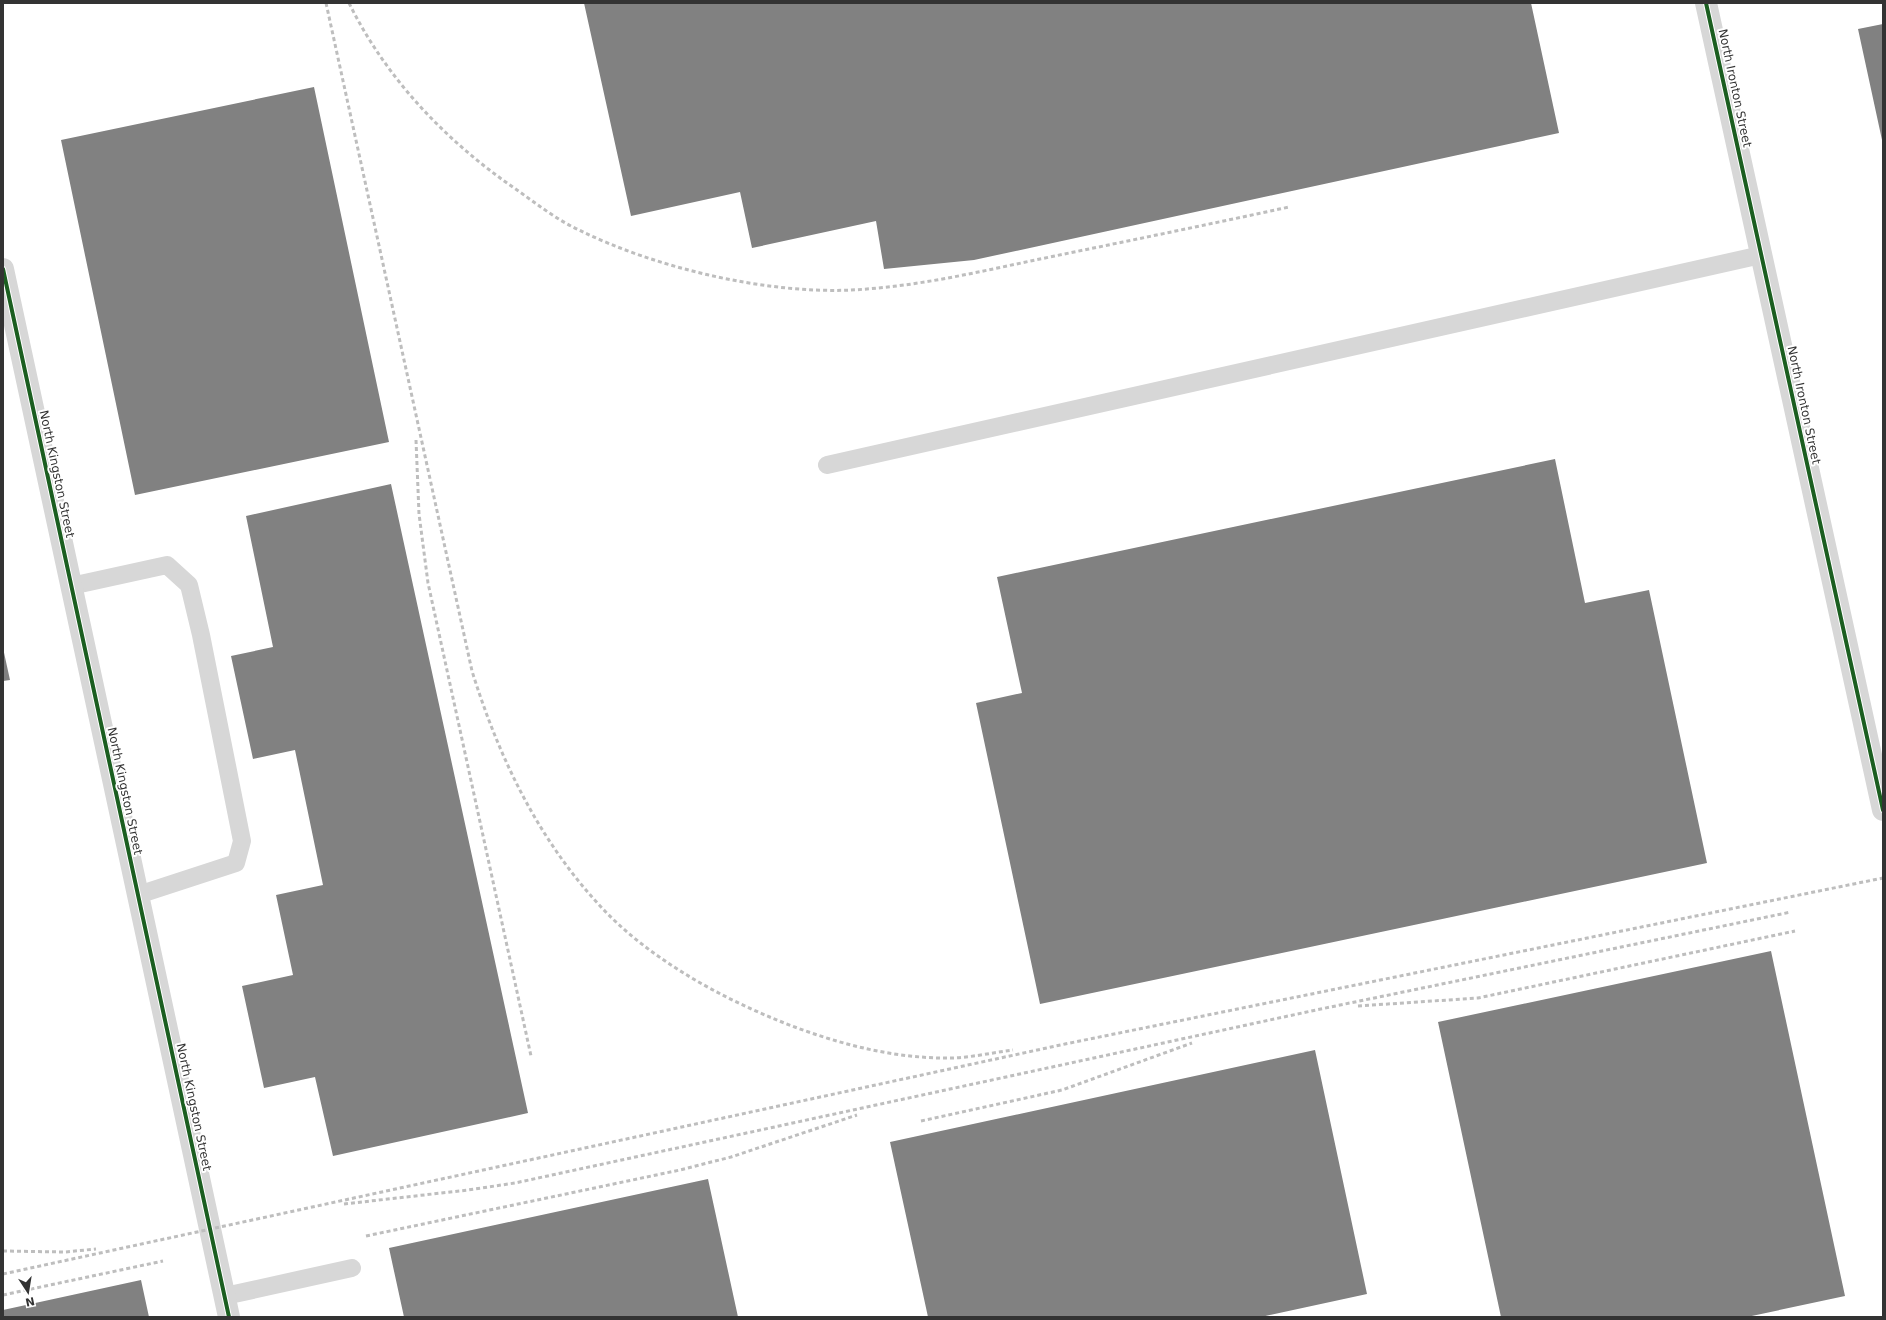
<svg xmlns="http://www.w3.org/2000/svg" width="1886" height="1320" font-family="'DejaVu Sans',sans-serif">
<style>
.building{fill:#818181}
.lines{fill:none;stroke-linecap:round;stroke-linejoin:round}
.service{stroke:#d7d7d7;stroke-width:18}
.minor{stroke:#d7d7d7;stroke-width:22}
.rail{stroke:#bebebe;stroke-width:3;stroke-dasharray:4 3;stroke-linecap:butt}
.cycleway-casing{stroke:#fff;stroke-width:6}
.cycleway{stroke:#1b5e20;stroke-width:4}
.labels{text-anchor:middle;stroke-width:4;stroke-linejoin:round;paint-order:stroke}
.street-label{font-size:12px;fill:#333;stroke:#fff}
</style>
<rect width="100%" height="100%" fill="#fff"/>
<path class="building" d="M584,3H1531L1559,133L974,260L884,269L876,221L752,248L740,192L631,216Z
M1883,24V140H1882L1858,29Z
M314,87L389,442L135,495L61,140Z
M1555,459L1585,603L1649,590L1707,863L1040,1004L976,703L1022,693L997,577Z
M391,484L528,1113L333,1156L315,1077L264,1088L242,986L293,975L276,895L323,885L295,750L253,759L231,656L273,647L246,516Z
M3,648L10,680L3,681Z
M1771,951L1845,1296L1747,1317H1501L1438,1022Z
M1315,1050L1367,1294L1261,1317H928L890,1142Z
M708,1179L738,1317H404L389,1248Z
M141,1280L149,1317H3V1310Z"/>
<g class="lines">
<path class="service" d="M827,465L1761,255
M71,586L167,565L189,585L201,635L242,841L236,863L138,895
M225,1296L352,1268"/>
<path class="minor" d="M1706,3L1883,810
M3,269L229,1317"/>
<path class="rail" d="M326,3L472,671C499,758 539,841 602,908C647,956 712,993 772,1018C825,1040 883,1057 941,1058C965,1059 990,1053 1013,1050
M349,3C387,80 447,142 517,190C537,204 557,220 579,230C656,268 766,294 851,290C915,287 978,272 1040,259C1123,242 1206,225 1289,207
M416,440L419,514L428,583L531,1056
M1358,1006L1478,998L1795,931
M921,1121L1062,1090L1192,1043
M344,1204L468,1190L515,1183L1316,1010L1791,912
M366,1236L680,1170L731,1157L857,1115
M3,1251L65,1252L96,1249
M3,1274L1065,1044L1883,878
M3,1295L163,1261"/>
<defs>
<path id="cycleway" d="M1706,3L1883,810
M3,269L229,1317"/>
</defs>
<use href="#cycleway" class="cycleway-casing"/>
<use href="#cycleway" class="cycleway"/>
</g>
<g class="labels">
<g class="street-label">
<text transform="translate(1735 88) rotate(78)" y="4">North Ironton Street</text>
<text transform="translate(1804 405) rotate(78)" y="4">North Ironton Street</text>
<text transform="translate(57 474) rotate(78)" y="4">North Kingston Street</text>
<text transform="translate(125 791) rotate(78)" y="4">North Kingston Street</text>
<text transform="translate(194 1107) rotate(78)" y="4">North Kingston Street</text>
</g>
</g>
<rect width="1886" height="1320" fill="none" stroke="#333333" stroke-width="8"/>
<g transform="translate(28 1292) rotate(168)" stroke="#ffffff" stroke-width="3" paint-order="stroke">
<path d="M0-3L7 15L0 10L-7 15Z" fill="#333333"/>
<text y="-6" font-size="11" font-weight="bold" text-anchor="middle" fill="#333333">N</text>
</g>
</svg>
